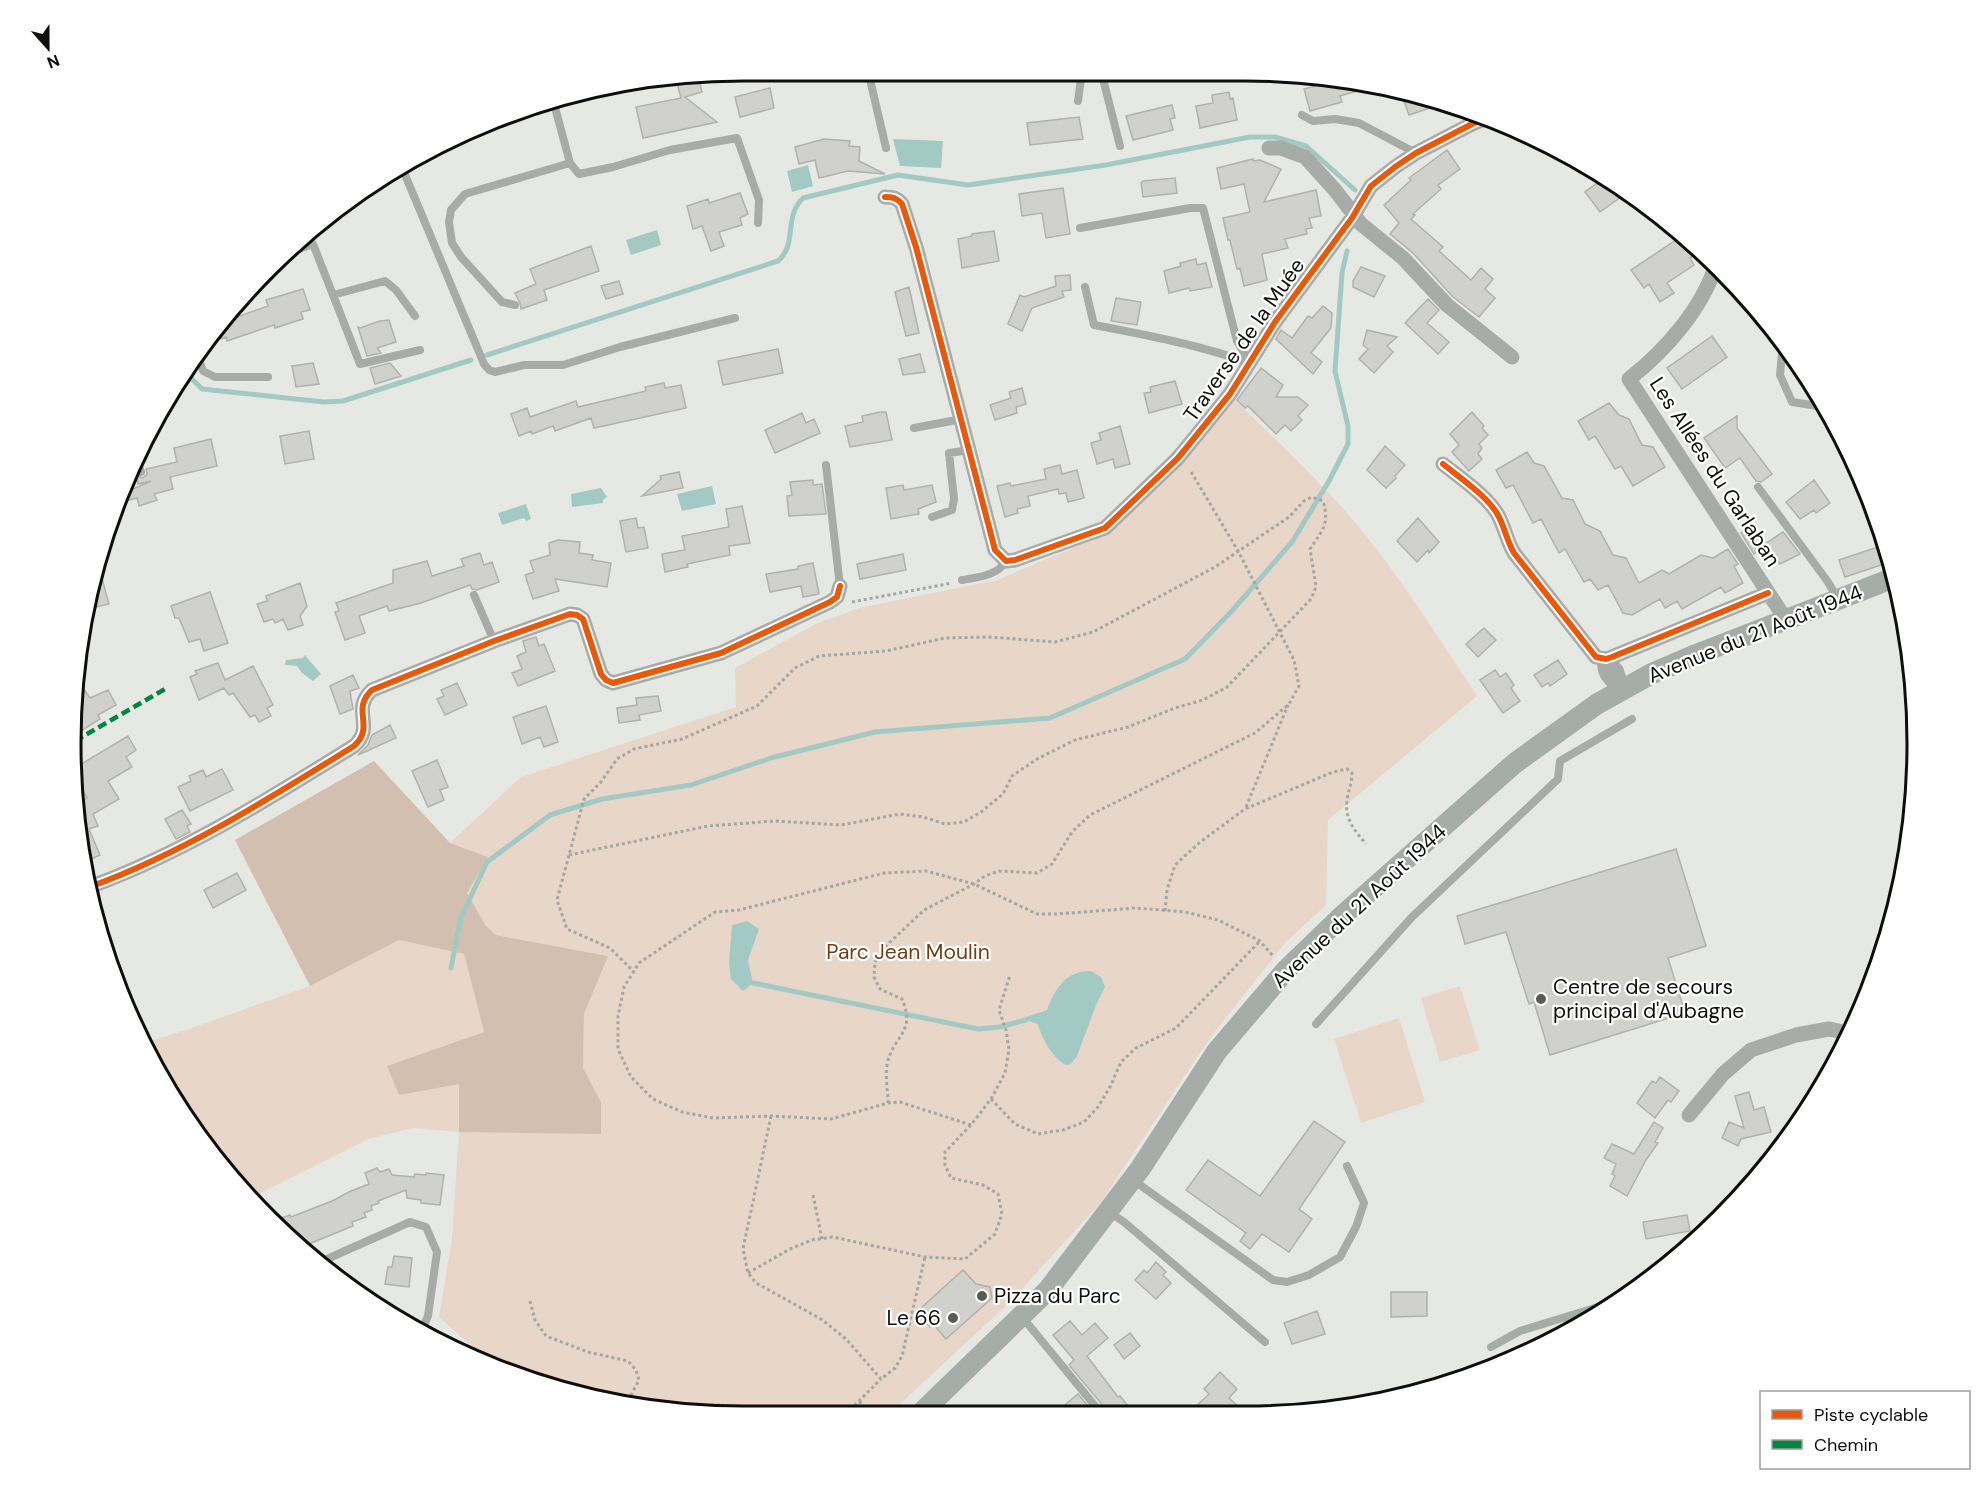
<svg xmlns="http://www.w3.org/2000/svg" width="1988" height="1487" font-family="'DM Sans',sans-serif">
<style>
.green{fill:#e8d6c8}
.forest{fill:#d2bfaf}
.water{fill:#a3c9c5}
.lines{fill:none;stroke-linecap:round;stroke-linejoin:round}
.stream{stroke:#a3c9c5;stroke-width:5}
.building{fill:#d0d0cd;stroke:#b1b1ae;stroke-width:1.5}
.path{stroke:#a3a6a3;stroke-width:3;stroke-dasharray:3 3;stroke-linecap:butt}
.lane{stroke:#a8aca8;stroke-width:8}
.street{stroke:#a8aca8;stroke-width:15}
.secondary{stroke:#a6aca8;stroke-width:21}
.quiet{stroke:#00873e;stroke-width:4.5;stroke-dasharray:9 4.5;stroke-linecap:butt}
.cycleway-casing{stroke:#fff;stroke-width:10}
.cycleway{stroke:#e8590c;stroke-width:6}
.poi-dot{fill:#5a5b58;stroke:#fff;stroke-width:2}
.labels{text-anchor:middle;stroke-width:4.5;stroke-linejoin:round;paint-order:stroke}
.street-label{font-size:21px;fill:#0e0f0d;stroke:#fff}
.park-label{font-size:21px;fill:#703e16;stroke:#fff}
.poi-label{font-size:21px;fill:#0e0f0d;stroke:#fff;text-anchor:start}
.rim{fill:none;stroke:#0e0f0d;stroke-width:3}
</style>
<rect width="100%" height="100%" fill="#e6e8e4"/>
<path class="green" d="M1233,398C1279,443 1327,487 1367,537C1407,587 1441,643 1477,696L1328,820L1326,905L1285,943L1210,1038L1101,1202L1010,1302L889,1414L699,1415L569,1393L486,1359L439,1317L452,1238L459,1132L413,1128L368,1139L262,1192L254,1201L209,1153L160,1080L144,1043L186,1030L310,986L399,940L464,954L484,1033L387,1066L459,1084V1132L601,1102L583,1068L584,1014L608,956L496,935L486,926L466,893L488,857L450,843L521,777L736,707L735,668L818,623L859,608L997,580L1112,532Z
M1460,986L1480,1050L1440,1062L1421,998Z
M1399,1018L1425,1102L1361,1123L1334,1039Z"/>
<path class="forest" d="M374,761L450,843L488,857L467,893L486,926L496,935L608,956L584,1014L583,1068L601,1102V1134L459,1132V1084L399,1095L387,1066L484,1032L464,954L399,940L310,986L235,840Z"/>
<path class="water" d="M893,139L943,141L941,168L900,166Z
M808,165L813,186L792,192L787,171Z
M657,230L661,245L631,255L626,240Z
M712,486L716,504L682,511L677,494Z
M601,488L607,497L603,500V503L572,507L571,494Z
M526,504L531,519L526,521L524,518L502,525L498,513Z
M305,655L321,674L313,681L302,673L297,666L285,665L286,660L303,658Z
M747,921L759,929L748,960L753,983L743,991L731,979L729,963L732,925Z
M1091,971L1101,977L1105,987L1096,1005L1077,1056L1071,1064L1066,1065C1053,1059 1041,1037 1038,1024L1026,1020V1017L1047,1010C1055,989 1065,971 1091,971Z"/>
<g class="lines">
<path class="stream" d="M487,355L778,261C798,244 783,217 803,198L898,175L968,185L1106,165L1250,137H1275L1306,146L1355,190
M187,365L192,379L202,389L324,402L343,401L471,360
M451,968L461,917L487,862L550,815L602,799L691,785L771,758L875,732L1050,718L1185,659L1231,612L1292,542L1329,481L1348,444V426L1335,371L1342,273L1347,251
M753,983L978,1029L999,1027L1026,1020"/>
</g>
<path class="building" d="M698,76L702,92L685,97L717,122L643,138L636,107L681,98L676,79Z
M1317,77L1330,79L1375,86L1340,96L1342,102L1310,111L1304,89L1319,85Z
M770,88L774,108L740,117L735,97Z
M1400,90L1418,93L1445,103L1409,115Z
M1229,92L1230,99L1233,98L1237,120L1200,128L1196,106L1213,103L1212,95Z
M1172,105L1175,118L1170,119L1173,130L1133,140L1126,116Z
M1079,117L1083,139L1030,145L1027,123Z
M824,139L850,141L849,146L860,147L859,161L885,174L848,171L819,178L815,160L799,164L795,147Z
M1447,150L1460,169L1438,185L1441,189L1413,214L1415,215L1411,219L1443,247L1439,251L1471,280L1481,268L1493,279L1485,289L1495,298L1479,317L1452,296L1414,254L1390,234L1399,223L1384,205L1411,180L1409,178Z
M1253,159V161L1260,160L1281,169L1264,202L1316,190L1321,216L1309,218L1312,228L1306,229L1307,234L1285,239L1288,248L1262,254L1267,280L1244,286L1240,268L1237,269L1230,240H1228L1223,218L1250,212L1244,184L1221,189L1217,168Z
M1175,178L1177,193L1143,197L1141,183L1143,181Z
M1609,179L1628,192L1600,212L1585,192L1600,181L1602,184Z
M1063,188L1070,234L1046,238L1042,213L1022,216L1019,194Z
M740,193L748,214L740,218L742,225L719,232L724,246L711,251L702,226L693,229L687,206L708,199L709,203Z
M994,231L999,261L962,268L958,239L972,236V234Z
M1682,236L1701,251L1690,258L1694,265L1667,283L1674,293L1660,302L1649,284L1644,288L1631,270Z
M591,246L599,271L544,290L547,300L521,309L520,303L515,293L536,284L530,269Z
M1196,259L1197,265L1206,263L1212,287L1190,291L1189,288L1169,293L1164,271L1181,266L1180,263Z
M1361,267L1385,276L1374,297L1353,287V281Z
M1070,275L1071,290L1062,291L1064,297L1032,308L1022,331L1008,324L1020,295L1024,297L1056,286L1055,276Z
M619,281L623,294L606,299L601,286Z
M909,287L919,333L906,336L895,292Z
M303,289L310,310L301,312L303,319L275,328L274,325L227,341L226,337L205,344L223,322L268,306L266,300Z
M1116,298L1141,302L1137,325L1111,321Z
M1428,299L1439,310L1427,323L1449,342L1438,354L1405,323Z
M1323,306L1332,313L1331,328L1311,353L1322,362L1313,374L1276,339L1281,330L1292,338L1308,316L1312,318Z
M389,320L396,342L377,348L381,353L367,356L358,327L360,328L380,321Z
M1367,330L1397,337L1387,346L1393,352L1374,373L1359,359L1368,349L1363,345Z
M1712,336L1727,357L1682,389L1667,368Z
M778,349L783,373L723,385L718,361Z
M920,354L925,372L903,375L899,359Z
M313,363L319,384L296,387L292,366Z
M390,363L401,376L375,384L370,368Z
M1261,368L1283,385L1276,397H1298L1308,405L1298,416L1302,420L1291,431L1285,425L1276,434L1248,406L1245,408L1237,400Z
M1175,381L1182,404L1149,413L1144,393L1151,392L1150,387Z
M664,383L665,388L681,385L686,408L594,428L591,418L555,431L553,426L532,434L531,431L519,436L511,414L527,408L530,417L576,401L578,407L646,391L645,387Z
M1022,388L1026,404L1016,407L1017,413L995,420L990,405L1011,398L1009,392Z
M1609,403L1619,415L1629,419L1642,445L1653,447L1665,467L1633,486L1621,466L1615,469L1595,436L1589,440L1578,421Z
M880,412H886L892,440L850,447L845,426L863,422L862,416Z
M1472,412L1484,426L1482,428L1488,435L1479,444L1482,448L1478,454L1482,459L1469,471L1452,452L1459,445L1450,434Z
M802,413L806,423L814,419L820,433L775,453L765,430Z
M1737,416V428L1772,474L1761,482L1756,481L1740,458L1725,468L1704,438Z
M1120,426L1130,464L1115,468L1113,459L1097,464L1091,443L1101,440L1099,433Z
M309,431L314,459L285,464L280,436Z
M211,439L217,466L170,477L173,489L154,494L157,500L139,506L137,498L122,502L124,493L151,481L138,484L136,475L143,478L147,474L146,469L177,462L174,448Z
M1385,446L1405,465L1395,476L1396,478L1386,488L1367,470Z
M1527,452L1534,463L1544,466L1562,498L1573,500L1585,524L1600,531L1613,555L1626,558L1639,583L1662,570L1669,574L1701,555L1713,558L1728,549L1738,564L1734,566L1743,583L1725,593L1721,587L1682,609L1677,601L1665,608L1660,599L1632,615L1623,613L1608,585L1598,590L1590,579L1584,582L1565,549L1559,553L1541,519L1533,523L1513,485L1506,488L1496,470Z
M1060,465L1062,474L1077,470L1084,498L1068,502L1066,493L1059,494L1058,489L1028,496L1030,506L1017,509L1018,513L1005,517L997,486L1010,483L1011,486L1046,479L1044,469Z
M679,472L683,488L642,496L661,479L660,476Z
M813,480V485L822,484L826,514L789,516L787,496L792,495L790,482Z
M1814,480L1830,503L1816,513L1814,510L1800,519L1786,502Z
M903,485L904,490L932,485L936,502L918,509L919,514L891,519L886,488Z
M742,506L750,543L729,546L730,555L687,564L688,567L665,572L662,554L685,550L682,536L729,527L726,509Z
M636,518L638,528L644,527L648,548L626,552L620,521Z
M1418,518L1439,542L1429,553L1428,550L1417,562L1397,541Z
M1747,528L1761,549L1754,554L1741,533Z
M1783,532L1800,554L1780,564L1765,544Z
M558,540L580,542L579,553L593,555L592,560L611,563L607,587L555,579L559,591L533,599L525,575L534,572L530,561L550,555L549,543Z
M1881,546L1887,563L1845,577L1839,560Z
M480,553L484,565L492,562L499,582L477,590L472,589L470,585L421,603L389,611L387,606L359,616L365,633L345,640L335,612L339,611L336,603L393,583V570L427,561L432,576L464,566L461,559Z
M903,554L906,570L860,579L857,564Z
M813,563L819,594L803,597L801,586L770,592L766,574L798,569V566Z
M99,568L109,604L84,610L90,594Z
M300,583L307,606L300,616L303,625L288,630L283,619L275,623L273,619L264,622L257,604L267,601L266,596Z
M210,592L228,643L204,651L200,639L189,642L179,618H175L171,606Z
M1484,628L1496,640L1478,657L1466,644Z
M536,637L539,646L544,644L555,671L518,686L512,673L522,669L517,656L526,652L523,641Z
M1558,660L1567,674L1550,686L1548,683L1542,687L1534,675Z
M218,663L225,680L253,666L273,705L267,708L271,716L259,722L255,715L250,717L233,693L229,695L224,688L199,700L190,677L197,674L195,671Z
M1495,670L1500,677L1506,673L1514,685L1511,688L1520,701L1503,713L1480,680Z
M353,675L359,688L350,691L353,709L340,714L330,686Z
M79,682L90,698L108,690L116,705L98,715L100,719L81,731L76,722Z
M457,683L467,705L445,715L437,699L444,696L441,690Z
M658,696L661,711L639,715L640,720L619,723L617,708L637,705L636,698Z
M546,706L558,742L544,747L540,737L522,744L513,717Z
M390,725L396,738L358,755L368,745L372,735Z
M128,736L136,750L126,757L132,767L108,781L119,799L93,814L98,826L89,829L100,855L87,861L75,803L87,798L73,773V769Z
M437,760L448,787L440,790L444,800L428,807L412,771Z
M222,769L233,790L190,811L178,787L191,781L189,776L203,770L206,777Z
M182,810L191,824L187,826L190,832L176,839L165,819Z
M1676,849L1706,946L1668,958L1685,1013L1550,1055L1534,1002L1529,1004L1506,932L1465,944L1457,916Z
M237,873L246,890L213,908L204,890Z
M1660,1077L1679,1091L1671,1102L1668,1100L1655,1118L1637,1103L1652,1081L1656,1083Z
M1749,1092L1754,1110L1764,1107L1771,1132L1741,1139L1738,1146L1722,1138L1729,1122L1744,1128L1735,1096Z
M1314,1121L1345,1142L1299,1209L1312,1219L1289,1252L1262,1234L1250,1249L1240,1241L1246,1233L1186,1190L1208,1160L1260,1196Z
M1654,1122L1663,1128L1655,1142L1658,1143L1646,1160L1627,1196L1610,1186L1615,1176L1612,1174L1616,1164L1604,1158L1612,1144L1634,1154Z
M377,1168L380,1172L389,1169L392,1175L414,1177L415,1174L426,1175V1173L444,1175L440,1205L421,1203V1200L407,1198L406,1190L378,1201L379,1203L371,1206L372,1210L364,1213L366,1217L352,1222L353,1226L299,1248L273,1221L290,1215L291,1217L332,1201L351,1191L369,1184L365,1173Z
M1687,1215L1690,1231L1646,1239L1643,1222Z
M394,1256L412,1258L409,1287L385,1284L388,1267H392Z
M1156,1262L1166,1272L1163,1275L1171,1283L1156,1299L1135,1280L1144,1270L1147,1273Z
M963,1270L976,1284L990,1287L992,1298L946,1339L933,1324L930,1327L923,1319L922,1307Z
M1391,1292H1427V1316L1391,1317Z
M1317,1311L1325,1334L1292,1344L1284,1323Z
M1070,1321L1082,1335L1095,1323L1108,1338L1087,1356L1118,1397L1120,1396L1133,1412H1106L1105,1408L1069,1365L1074,1360L1053,1335Z
M1130,1333L1140,1346L1124,1359L1114,1345Z
M1220,1372L1237,1389L1229,1398L1243,1411L1190,1412L1209,1394L1204,1389Z
M1078,1394L1093,1412L1055,1413Z"/>
<g class="lines">
<path class="path" d="M852,602L952,583
M1246,807L1288,705
M569,855L708,826L775,821L841,825L900,814L923,817L945,824L964,822L981,812L1003,794L1012,776L1037,759L1075,740L1128,727L1175,708L1203,700L1227,687L1311,599L1316,587L1310,549C1322,531 1330,524 1323,501L1312,497L1304,501L1289,517L1215,567L1093,632L1055,642L989,637L945,638L886,651L819,656L795,668L757,706L682,739L634,749L617,759L601,782L584,799L557,900L567,929L610,948L634,972
M1165,911L1167,890L1175,865L1199,843L1245,809L1333,772L1347,769L1352,773C1352,783 1348,791 1347,801C1344,819 1356,832 1366,844
M991,1099L1005,1073L1009,1050L1006,1030L999,1010L1010,975
M888,1103C888,1091 885,1077 887,1065C892,1036 917,1033 902,999L880,989L874,977L875,962L888,944L924,910L974,884L985,876L999,871L1037,873L1052,864L1072,832L1090,815L1255,733L1289,704L1299,686L1294,660L1238,551L1190,470
M771,1116L743,1249L748,1273L756,1283L821,1319L846,1339L881,1379L895,1368L902,1356L925,1257
M971,1125L900,1102L888,1103L831,1119L771,1116L713,1118L682,1112L653,1099L631,1077L618,1049V1016L624,987L639,963L715,912L739,910L884,873L926,871L974,884L1037,914H1057L1136,908L1185,912L1218,920L1260,941L1273,956
M813,1195L822,1239
M748,1273L790,1249L812,1240L833,1237L925,1257L965,1259L995,1234L1002,1214L998,1194L983,1185L951,1178L945,1165V1152L971,1125L991,1099L1015,1124L1038,1134L1063,1130L1084,1122L1098,1107L1110,1087L1121,1062L1136,1048L1176,1028L1260,941
M530,1301L535,1320L546,1336L588,1352L628,1361L636,1370L639,1380L627,1403
M860,1401L862,1414
M695,1414L711,1405H723L727,1410L728,1415
M846,1414L881,1379"/>
<path class="lane" d="M868,71L886,148
M1101,71L1120,146
M553,100L570,163L579,174L613,167L670,150L737,138L759,200L758,223
M1078,101L1082,71
M1302,115L1313,121L1335,119L1359,123L1416,153
M401,165L484,364L489,370L495,372L524,365H563L620,347L735,318
M1080,228L1190,208H1203L1237,341L1250,363
M287,253L313,244L333,295L385,281L396,290L415,316
M1085,287L1094,325C1147,335 1199,345 1250,363
M333,295L360,364L420,350
M515,305L502,302L461,257L452,243L449,222L451,210L465,194L570,163
M1783,341L1780,375L1792,402L1824,407
M197,354L203,371L215,377H268
M914,428L962,419
M136,459L141,472
M826,465L840,586
M1758,487L1828,582L1837,598
M932,517L952,510L954,499L949,453L970,450
M962,580C978,577 997,576 1006,561
M474,595L494,641
M1316,1024L1412,917L1558,779L1560,761L1632,719
M1133,1180L1273,1280L1287,1282L1309,1275L1340,1257L1356,1227L1364,1203L1347,1166
M1109,1212L1124,1222L1265,1342
M318,1263L410,1222L426,1227L437,1252L428,1316L421,1332
M1023,1318L1100,1412
M1491,1347L1520,1331L1608,1304"/>
<path class="street" d="M1269,148H1281L1305,157L1335,190L1361,224L1403,258L1447,305L1512,357
M885,197C893,197 897,198 902,204L916,247L995,550L1006,561L1015,560L1105,528L1178,458L1230,394L1275,322L1352,218L1371,186L1395,167L1416,153L1472,124L1489,117
M1716,264C1703,308 1665,351 1629,379L1786,620
M1443,464C1459,477 1490,498 1499,517C1505,529 1507,541 1514,553L1596,657L1606,659L1612,657L1768,593
M1606,659L1616,670L1623,690C1613,682 1601,673 1606,659Z
M92,886C185,852 270,798 354,746C376,726 350,710 372,690L494,641L570,614L577,615L583,619L601,674L606,680L613,683L721,653L830,602L837,597L840,586
M1689,1115L1723,1074L1751,1050L1796,1035L1829,1029L1848,1033"/>
<path class="secondary" d="M920,1414L1048,1290L1140,1169L1217,1051L1286,970L1343,915L1515,763L1597,704L1651,674L1695,655L1896,577"/>
<path class="quiet" d="M75,741L165,689"/>
<defs>
<path id="cycleway" d="M885,197C893,197 897,198 902,204L916,247L995,550L1006,561L1015,560L1105,528L1178,458L1230,394L1275,322L1352,218L1371,186L1395,167L1416,153L1472,124L1489,117
M1443,464C1459,477 1490,498 1499,517C1505,529 1507,541 1514,553L1596,657L1606,659L1612,657L1768,593
M92,886C185,852 270,798 354,746C376,726 350,710 372,690L494,641L570,614L577,615L583,619L601,674L606,680L613,683L721,653L830,602L837,597L840,586"/>
</defs>
<use href="#cycleway" class="cycleway-casing"/>
<use href="#cycleway" class="cycleway"/>
</g>
<g class="poi-dot">
<circle cx="1541" cy="999" r="6"/>
<circle cx="982" cy="1296" r="6"/>
<circle cx="953" cy="1318" r="6"/>
</g>
<g class="labels">
<g class="street-label">
<text transform="translate(1244 340) rotate(-55)" y="7">Traverse de la Muée</text>
<text transform="translate(1715 472) rotate(57)" y="7">Les Allées du Garlaban</text>
<text transform="translate(1755 634) rotate(-22)" y="7">Avenue du 21 Août 1944</text>
<text transform="translate(1359 906) rotate(-43)" y="7">Avenue du 21 Août 1944</text>
</g>
<g class="park-label">
<text x="908" y="959">Parc Jean Moulin</text>
</g>
<g class="poi-label">
<text x="1553" y="994">Centre de secours<tspan x="1553" dy="24">principal d'Aubagne</tspan></text>
<text x="994" y="1303">Pizza du Parc</text>
<text x="941" y="1325" text-anchor="end">Le 66</text>
</g>
</g>
<path d="M0 0H1988V1487H0ZM743 81H1245A662 662 0 0 1 1907 743V744A662 662 0 0 1 1245 1406H743A662 662 0 0 1 81 744V743A662 662 0 0 1 743 81Z" fill="#fff" fill-rule="evenodd"/>
<path class="rim" d="M743 81H1245A662 662 0 0 1 1907 743V744A662 662 0 0 1 1245 1406H743A662 662 0 0 1 81 744V743A662 662 0 0 1 743 81Z"/>
<rect x="1760" y="1391" width="210" height="78" fill="#ffffff" stroke="#9f9f9e" stroke-width="1.5"/>
<rect x="1772" y="1410" width="30" height="9" fill="#e8590c" stroke="#9f9f9e" stroke-width="1.5"/>
<text x="1814" y="1421" font-size="18" fill="#0e0f0d">Piste cyclable</text>
<rect x="1772" y="1440" width="30" height="9" fill="#00873e" stroke="#9f9f9e" stroke-width="1.5"/>
<text x="1814" y="1451" font-size="18" fill="#0e0f0d">Chemin</text>
<g transform="translate(48 48) rotate(159)" stroke="#ffffff" stroke-width="4.5" paint-order="stroke">
<path d="M0-4.5L10 22L0 15L-10 22Z" fill="#0e0f0d"/>
<text y="-9" font-size="16" font-weight="bold" text-anchor="middle" fill="#0e0f0d">N</text>
</g>
</svg>
